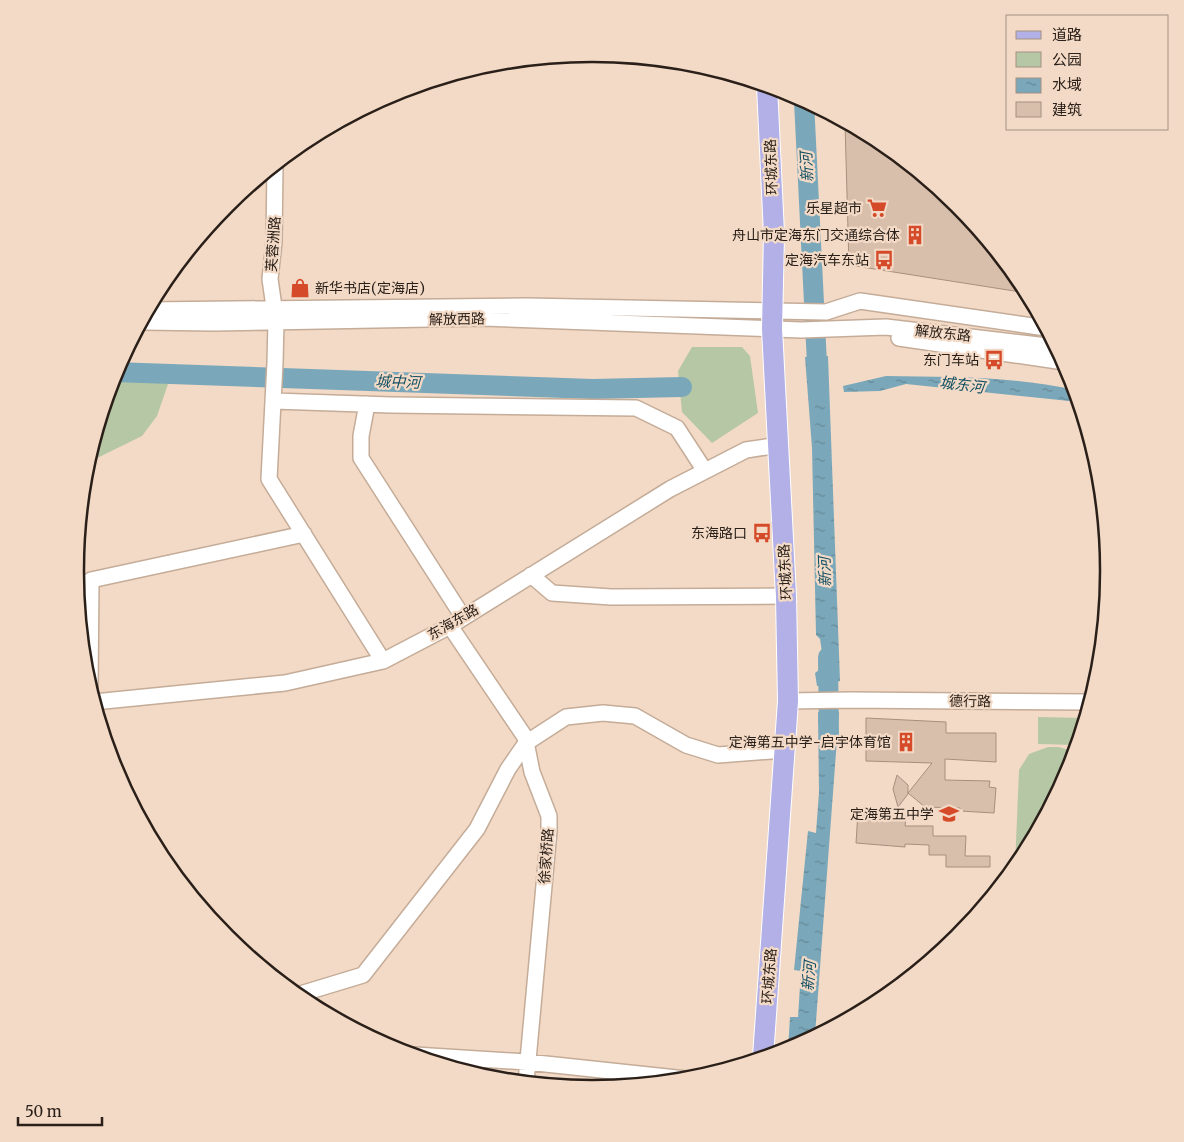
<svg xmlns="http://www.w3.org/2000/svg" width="1184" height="1142" font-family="Merriweather,'Noto Sans SC',serif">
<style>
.green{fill:#b6c7a5}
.water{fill:url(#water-ripples)}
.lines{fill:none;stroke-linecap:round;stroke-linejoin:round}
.river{stroke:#7aa8ba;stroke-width:20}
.building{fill:#d8bfac;stroke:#a78f7d}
.minor-casing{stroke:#c4ac98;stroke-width:18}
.major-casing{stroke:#fff;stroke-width:22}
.minor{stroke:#fff;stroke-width:15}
.major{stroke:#b2b0e6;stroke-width:20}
.labels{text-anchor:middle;stroke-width:4.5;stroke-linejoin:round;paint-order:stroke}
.street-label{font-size:14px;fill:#2a2019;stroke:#f3dac6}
.poi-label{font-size:14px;fill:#2a2019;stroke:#f3dac6;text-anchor:end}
.water-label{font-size:15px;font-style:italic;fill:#114f63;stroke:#f3dac6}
.rim{fill:none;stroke:#2a2019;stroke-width:2.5}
</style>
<defs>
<pattern id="water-ripples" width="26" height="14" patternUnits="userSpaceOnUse" patternTransform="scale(1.25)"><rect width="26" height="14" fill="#7aa8ba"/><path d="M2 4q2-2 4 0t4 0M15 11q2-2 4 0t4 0" fill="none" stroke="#648896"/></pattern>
</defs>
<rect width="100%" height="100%" fill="#f3dac6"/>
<path class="green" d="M692,347H742L750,356L758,413L712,443L682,412L678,371Z
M119,364L174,367L157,416L142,436L87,463Z
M1038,717L1085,718L1077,745L1038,744Z
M1048,747H1059L1075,752L1070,769L1022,859L1015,867L1019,770L1029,754Z"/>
<path class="water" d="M828,356L840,681L817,686L815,673L824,666L820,639L816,635L812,448L805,357Z
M886,376C949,377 1013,376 1075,390L1079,402L906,384L880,391L844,392L843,386Z
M818,712H839L815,1035L788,1049L790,1017H798L801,971L794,970L808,831L816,833L819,792Z"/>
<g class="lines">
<path class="river" d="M804,101L818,384
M114,372L593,389L682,387
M828,657L829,738"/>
</g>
<path class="building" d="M845,123L865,133V138L885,146L958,205L1022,284L1027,293L849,265Z
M866,718L946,722V733H996V762L945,759V780L990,781L989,787L996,788L994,813L960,811V808L925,807L908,793L932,763L866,761Z
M897,775L908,785V794L898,807L893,789Z
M858,812L906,816L905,826H933V836H966L965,856H990V867H946V855H929V845L905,844V847L856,843Z"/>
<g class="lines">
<defs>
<path id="minor" d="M275,165L274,242L270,279L276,321L275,363L269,479L383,661
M148,310L527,306L826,312L860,301L1046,328
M141,322L214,323L484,318L801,330L886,327L1056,347
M899,338L1064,362
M274,401L391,405L636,408L677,428L705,471
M367,404L361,436V458L463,617
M531,575L552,593L611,597L786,596
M450,626L525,737L532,772L549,816V831L526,1082
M90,690L91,580L304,534
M788,701L850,700L1090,702
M94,702L285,683L383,661L450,626L670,489L746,450L779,445
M297,995L363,975L477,829L508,769L526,743L566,717L603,713L635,716L686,745L718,755L785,750
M415,1055L527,1062L686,1079"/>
<path id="major" d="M763,1057L788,701L786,596L772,329L774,234L767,86"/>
</defs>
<use href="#minor" class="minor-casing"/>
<use href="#major" class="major-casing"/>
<use href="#minor" class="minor"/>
<use href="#major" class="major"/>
</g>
<defs>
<symbol id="supermarket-bare" viewBox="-9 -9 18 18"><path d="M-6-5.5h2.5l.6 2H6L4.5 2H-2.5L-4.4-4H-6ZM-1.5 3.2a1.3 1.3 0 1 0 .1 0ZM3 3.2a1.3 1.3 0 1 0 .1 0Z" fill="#d54b29" stroke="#f3dac6" stroke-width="2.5" paint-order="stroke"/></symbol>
<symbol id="building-bare" viewBox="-9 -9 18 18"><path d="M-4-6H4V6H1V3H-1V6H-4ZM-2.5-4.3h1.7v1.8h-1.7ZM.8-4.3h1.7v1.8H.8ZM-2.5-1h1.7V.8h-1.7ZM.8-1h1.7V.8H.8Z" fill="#d54b29" stroke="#f3dac6" stroke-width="2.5" paint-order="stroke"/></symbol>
<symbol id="bus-bare" viewBox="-9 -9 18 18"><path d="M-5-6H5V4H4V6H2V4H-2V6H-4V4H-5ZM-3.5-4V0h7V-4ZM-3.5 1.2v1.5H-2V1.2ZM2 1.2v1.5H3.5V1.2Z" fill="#d54b29" stroke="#f3dac6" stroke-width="2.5" paint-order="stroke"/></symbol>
<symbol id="shop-bare" viewBox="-9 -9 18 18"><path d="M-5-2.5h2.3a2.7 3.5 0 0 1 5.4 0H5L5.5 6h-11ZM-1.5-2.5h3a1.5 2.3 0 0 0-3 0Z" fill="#d54b29" stroke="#f3dac6" stroke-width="2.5" paint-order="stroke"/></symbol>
<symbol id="school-bare" viewBox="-9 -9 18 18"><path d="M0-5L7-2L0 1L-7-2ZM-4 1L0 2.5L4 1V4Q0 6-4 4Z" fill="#d54b29" stroke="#f3dac6" stroke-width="2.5" paint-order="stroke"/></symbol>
</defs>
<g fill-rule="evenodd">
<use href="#supermarket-bare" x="863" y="194" width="28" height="28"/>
<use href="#building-bare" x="901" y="221" width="28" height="28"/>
<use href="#bus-bare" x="870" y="246" width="28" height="28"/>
<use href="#shop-bare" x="286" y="274" width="28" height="28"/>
<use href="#bus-bare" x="980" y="346" width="28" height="28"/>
<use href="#bus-bare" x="748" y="519" width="28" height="28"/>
<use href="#building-bare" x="892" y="728" width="28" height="28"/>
<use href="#school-bare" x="935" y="800" width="28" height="28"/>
</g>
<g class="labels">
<g class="street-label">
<text transform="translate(771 167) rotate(-92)" y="5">环城东路</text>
<text transform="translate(273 244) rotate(-86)" y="5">芙蓉洲路</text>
<text transform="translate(457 319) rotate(-1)" y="5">解放西路</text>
<text transform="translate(943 333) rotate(6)" y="5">解放东路</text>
<text transform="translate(785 572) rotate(-93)" y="5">环城东路</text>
<text transform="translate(453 622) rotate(-30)" y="5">东海东路</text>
<text transform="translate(970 701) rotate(1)" y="5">德行路</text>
<text transform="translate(546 856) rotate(-86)" y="5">徐家桥路</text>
<text transform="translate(769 976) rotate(-86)" y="5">环城东路</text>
</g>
<g class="poi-label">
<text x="862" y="213">乐星超市</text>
<text x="900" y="240">舟山市定海东门交通综合体</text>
<text x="869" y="265">定海汽车东站</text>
<text x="315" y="293" text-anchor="start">新华书店(定海店)</text>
<text x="979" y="365">东门车站</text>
<text x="747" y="538">东海路口</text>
<text x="891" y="747">定海第五中学-启宇体育馆</text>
<text x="934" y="819">定海第五中学</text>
</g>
<g class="water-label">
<text transform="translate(807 167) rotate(-93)" y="5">新河</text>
<text transform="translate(398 382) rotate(2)" y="5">城中河</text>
<text transform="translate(962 385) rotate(7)" y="5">城东河</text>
<text transform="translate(825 572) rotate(-92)" y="5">新河</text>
<text transform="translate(809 976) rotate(-85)" y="5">新河</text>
</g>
</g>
<path d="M0 0H1184V1142H0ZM592 62H592A508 508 0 0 1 1100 570V572A508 508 0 0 1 592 1080H592A508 508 0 0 1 84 572V570A508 508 0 0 1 592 62Z" fill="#f3dac6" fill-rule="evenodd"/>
<path class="rim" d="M592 62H592A508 508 0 0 1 1100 570V572A508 508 0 0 1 592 1080H592A508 508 0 0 1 84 572V570A508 508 0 0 1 592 62Z"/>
<rect x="1006" y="15" width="162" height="115" fill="#f3dac6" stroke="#a39081"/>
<rect x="1016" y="31" width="25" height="8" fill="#b2b0e6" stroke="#a39081"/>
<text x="1052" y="40" font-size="15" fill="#2a2019">道路</text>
<rect x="1016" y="52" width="25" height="15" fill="#b6c7a5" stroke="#a39081"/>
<text x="1052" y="65" font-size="15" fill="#2a2019">公园</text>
<rect x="1016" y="78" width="25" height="15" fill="url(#water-ripples)" stroke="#a39081"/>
<text x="1052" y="90" font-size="15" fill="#2a2019">水域</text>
<rect x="1016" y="102" width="25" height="15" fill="#d8bfac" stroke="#a39081"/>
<text x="1052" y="115" font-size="15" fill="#2a2019">建筑</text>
<path d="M18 1117v8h84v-8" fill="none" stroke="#2a2019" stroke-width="2.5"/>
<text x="25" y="1117" font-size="15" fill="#2a2019" stroke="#f3dac6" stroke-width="4" paint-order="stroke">50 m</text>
</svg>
